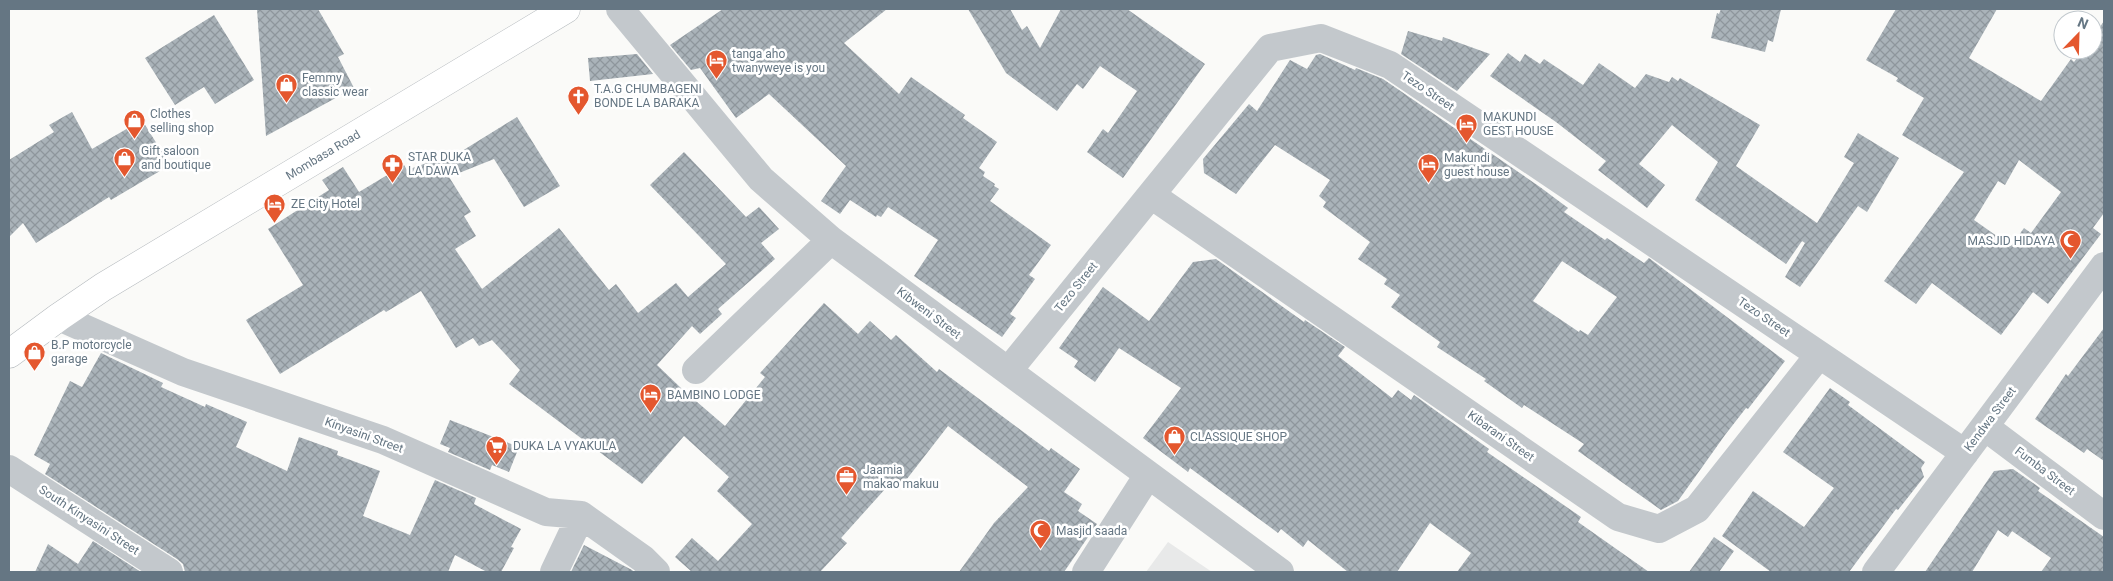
<svg xmlns="http://www.w3.org/2000/svg" width="2113" height="581" font-family="Roboto,sans-serif">
<style>
.built{fill:#e8e9e9}
.building{fill:url(#building-cross-hatch);fill-rule:evenodd}
.lines{fill:none;stroke-linecap:round;stroke-linejoin:round}
.highway-casing{stroke:#b4b9bd;stroke-width:29}
.street{stroke:#c3c8cc;stroke-width:28}
.highway{stroke:#fff;stroke-width:28}
.labels{text-anchor:middle;stroke-width:5;stroke-linejoin:round;paint-order:stroke}
.poi-label{font-size:12px;fill:#657683;stroke:#fff;text-anchor:start}
.street-label{font-size:12px;fill:#657683;stroke:#fff}
</style>
<defs>
<pattern id="building-cross-hatch" width="8" height="8" patternUnits="userSpaceOnUse" patternTransform="scale(1.25)"><rect width="8" height="8" fill="#aab3b9"/><path d="M0 0l8 8M0 8l8-8" fill="none" stroke="#8e969c"/></pattern>
</defs>
<rect width="100%" height="100%" fill="#fafaf8"/>
<path class="built" d="M1168,542L1212,572H1146Z"/>
<path class="building" d="M257,9H318L344,54L338,57L354,88L266,136Z
M723,9H887L844,43L899,94L911,77L965,115L963,118L997,142L979,168L985,172L983,176L995,184L994,186L999,189L990,201L1051,245L1029,275L1035,279L1010,314L1016,318L1002,337L914,276L938,240L888,207L881,217L877,215L876,217L850,200L840,214L821,201L846,166L769,94L736,118L700,68L691,70L670,45Z
M968,9H1010L1022,30L1027,26L1040,48L1061,9H1127L1205,64L1123,178L1087,152L1103,129L1108,133L1137,91L1100,66L1083,89L1077,84L1057,111L1006,73Z
M1721,9H1781L1773,42L1768,40L1765,52L1711,38L1717,13L1719,14Z
M1896,9H1997L1969,58L2041,101L2071,59L2074,62L2083,50H2093V37L2104,21V213L2093,228L2101,234L2048,304L2033,292L2001,335L1932,283L1916,304L1884,281L1964,172L1902,135L1924,98L1896,81L1898,78L1866,60ZM2019,160L2061,192L2031,233L2024,228L2011,246L1974,220L1998,181L2005,185Z
M214,15L254,80L215,104L204,87L175,105L145,58Z
M1408,31L1442,41L1443,37L1490,54L1457,91L1401,54Z
M1508,53L1520,62L1525,54L1540,64L1544,59L1583,85L1599,63L1635,88L1646,74L1669,82L1672,77L1678,81L1680,78L1760,125L1736,166L1817,223L1854,163L1844,157L1858,133L1899,158L1867,212L1858,206L1800,287L1785,277L1805,243L1802,241L1786,264L1695,200L1718,162L1672,125L1639,164L1665,185L1647,208L1598,170L1606,161L1556,122L1490,76Z
M637,54L653,74L590,81L588,58Z
M1320,54L1355,70L1356,68L1383,79L1540,187L1568,208L1564,212L1605,240L1607,238L1644,263L1649,258L1785,361L1748,409L1746,408L1725,435L1678,501L1661,510L1578,451L1584,444L1524,405L1522,408L1484,381L1486,379L1437,347L1440,342L1391,307L1400,295L1384,284L1387,279L1358,259L1370,242L1323,207L1326,202L1319,196L1330,180L1275,145L1236,194L1204,173L1203,159L1249,104L1257,111L1290,60L1307,69L1316,55ZM1562,261L1617,297L1588,335L1580,330L1579,332L1533,301Z
M72,112L92,149L142,120L170,165L111,200L109,197L36,243L23,223L9,237V160L54,132L49,125Z
M517,117L560,186L524,207L494,159L449,177L471,212L464,216L476,236L455,249L482,289L559,228L609,290L616,284L638,313L676,283L688,297L726,264L650,185L684,152L746,217L759,207L779,229L761,243L775,259L718,309L722,314L700,334L692,326L657,365L682,389L725,426L765,377L760,373L824,303L858,334L870,321L891,340L896,335L937,372L939,369L1049,451L1051,448L1080,469L1064,492L1082,504L1078,511L1097,524L1064,572H959L994,523L1028,487L948,426L903,484L895,478L841,538L847,543L820,572H692L675,557L692,538L718,561L752,524L717,491L729,477L684,436L642,484L509,384L520,370L492,340L479,346L473,338L456,348L421,291L386,312L384,310L280,374L246,320L303,285L268,229L329,190L322,180L343,167L359,192L404,165L407,170L438,159L441,164Z
M1216,259L1304,322L1305,320L1345,347L1338,356L1392,398L1398,390L1411,400L1414,395L1489,449L1487,452L1581,517L1578,522L1649,572H1457L1471,553L1430,523L1397,572H1348L1308,540L1303,547L1281,529L1278,533L1190,468L1188,472L1143,438L1181,388L1119,348L1095,382L1074,367L1078,361L1059,348L1103,287L1149,321L1193,262Z
M2104,328V461L2087,449L2084,453L2035,419L2066,374L2068,376Z
M101,353L163,383L161,387L205,407L206,404L247,422L236,447L287,471L299,437L338,451L337,455L380,471L363,516L410,535L435,480L476,498L474,504L521,529L511,547L514,548L501,572H487L455,555L448,572H185L183,564L177,559L45,474L50,464L34,455L70,381L82,387Z
M1830,388L1850,402L1848,405L1925,462L1921,468L1924,477L1898,510L1896,509L1849,572H1771L1722,536L1753,491L1804,527L1834,488L1783,452Z
M450,420L519,447L509,472L492,465L490,470L448,452L450,448L440,444Z
M2013,469L2040,488L2038,491L2104,537V572H2041L2051,558L2012,531L2008,537L1998,530L1972,572H1925L1994,471Z
M1714,537L1734,551L1719,572H1689Z
M93,541L141,572H35L48,544L78,564Z
M584,545L632,570L634,572H571Z"/>
<g class="lines">
<defs>
<path id="highway" d="M9,354L59,317L103,287L566,9"/>
</defs>
<use href="#highway" class="highway-casing"/>
<path class="street" d="M620,9L761,179L831,240L1280,572
M1151,195L1618,517L1659,529L1697,509L1819,355
M59,317L183,372L383,440L546,512L581,515L643,559L656,572
M696,370L831,240
M1008,371L1270,48L1321,38L1390,65L1965,453
M1985,427L2104,516
M9,469L169,572
M554,572L581,515
M1086,572L1148,475
M1876,572L2104,266"/>
<use href="#highway" class="highway"/>
</g>
<defs>
<symbol id="hotel-pin" viewBox="-11 -11 22 30"><path d="M0 17L-7.5 6A9.5 9.5 0 1 1 7.5 6Z" fill="#e4572e" stroke="#fff"/><path d="M-6-4.5h1.5V1H6V5H4.5V3h-9V5H-6ZM-4 0a1.8 1.8 0 1 1 3.6 0ZM.5 0V-2.5h3Q6-2.5 6 0Z" fill="#fff"/></symbol>
<symbol id="shop-pin" viewBox="-11 -11 22 30"><path d="M0 17L-7.5 6A9.5 9.5 0 1 1 7.5 6Z" fill="#e4572e" stroke="#fff"/><path d="M-5-2.5h2.3a2.7 3.5 0 0 1 5.4 0H5L5.5 6h-11ZM-1.5-2.5h3a1.5 2.3 0 0 0-3 0Z" fill="#fff"/></symbol>
<symbol id="church-pin" viewBox="-11 -11 22 30"><path d="M0 17L-7.5 6A9.5 9.5 0 1 1 7.5 6Z" fill="#e4572e" stroke="#fff"/><path d="M-1.2-6h2.4v3.5h3.3v2.4h-3.3V6h-2.4V-.1h-3.3v-2.4h3.3Z" fill="#fff"/></symbol>
<symbol id="pharmacy-pin" viewBox="-11 -11 22 30"><path d="M0 17L-7.5 6A9.5 9.5 0 1 1 7.5 6Z" fill="#e4572e" stroke="#fff"/><path d="M-2-6h4v4h4v4h-4v4h-4v-4h-4v-4h4Z" fill="#fff"/></symbol>
<symbol id="mosque-pin" viewBox="-11 -11 22 30"><path d="M0 17L-7.5 6A9.5 9.5 0 1 1 7.5 6Z" fill="#e4572e" stroke="#fff"/><path d="M3.5-4.9A6 6 0 1 0 3.5 4.9A5 5 0 1 1 3.5-4.9Z" fill="#fff"/></symbol>
<symbol id="supermarket-pin" viewBox="-11 -11 22 30"><path d="M0 17L-7.5 6A9.5 9.5 0 1 1 7.5 6Z" fill="#e4572e" stroke="#fff"/><path d="M-6-5.5h2.5l.6 2H6L4.5 2H-2.5L-4.4-4H-6ZM-1.5 3.2a1.3 1.3 0 1 0 .1 0ZM3 3.2a1.3 1.3 0 1 0 .1 0Z" fill="#fff"/></symbol>
<symbol id="office-pin" viewBox="-11 -11 22 30"><path d="M0 17L-7.5 6A9.5 9.5 0 1 1 7.5 6Z" fill="#e4572e" stroke="#fff"/><path d="M-6-3h4V-5.5h4V-3h4V5H-6ZM-1-4.5V-3h2v-1.5ZM-6 0V1H6V0Z" fill="#fff"/></symbol>
</defs>
<g fill-rule="evenodd">
<use href="#hotel-pin" x="704" y="48" width="25" height="34"/>
<use href="#shop-pin" x="274" y="72" width="25" height="34"/>
<use href="#church-pin" x="566" y="84" width="25" height="34"/>
<use href="#shop-pin" x="122" y="108" width="25" height="34"/>
<use href="#hotel-pin" x="1454" y="112" width="25" height="34"/>
<use href="#shop-pin" x="112" y="146" width="25" height="34"/>
<use href="#pharmacy-pin" x="380" y="152" width="25" height="34"/>
<use href="#hotel-pin" x="1416" y="152" width="25" height="34"/>
<use href="#hotel-pin" x="262" y="192" width="25" height="34"/>
<use href="#mosque-pin" x="2058" y="228" width="25" height="34"/>
<use href="#shop-pin" x="22" y="340" width="25" height="34"/>
<use href="#hotel-pin" x="638" y="382" width="25" height="34"/>
<use href="#shop-pin" x="1162" y="424" width="25" height="34"/>
<use href="#supermarket-pin" x="484" y="434" width="25" height="34"/>
<use href="#office-pin" x="834" y="464" width="25" height="34"/>
<use href="#mosque-pin" x="1028" y="518" width="25" height="34"/>
</g>
<g class="labels">
<g class="poi-label">
<text x="732" y="58">tanga aho<tspan x="732" dy="14">twanyweye is you</tspan></text>
<text x="302" y="82">Femmy<tspan x="302" dy="14">classic wear</tspan></text>
<text x="594" y="93">T.A.G CHUMBAGENI<tspan x="594" dy="14">BONDE LA BARAKA</tspan></text>
<text x="150" y="118">Clothes<tspan x="150" dy="14">selling shop</tspan></text>
<text x="1483" y="121">MAKUNDI<tspan x="1483" dy="14">GEST HOUSE</tspan></text>
<text x="141" y="155">Gift saloon<tspan x="141" dy="14">and boutique</tspan></text>
<text x="408" y="161">STAR DUKA<tspan x="408" dy="14">LA DAWA</tspan></text>
<text x="1444" y="162">Makundi<tspan x="1444" dy="14">guest house</tspan></text>
<text x="291" y="208">ZE City Hotel</text>
<text x="2055" y="245" text-anchor="end">MASJID HIDAYA</text>
<text x="51" y="349">B.P motorcycle<tspan x="51" dy="14">garage</tspan></text>
<text x="667" y="399">BAMBINO LODGE</text>
<text x="1190" y="441">CLASSIQUE SHOP</text>
<text x="513" y="450">DUKA LA VYAKULA</text>
<text x="863" y="474">Jaamia<tspan x="863" dy="14">makao makuu</tspan></text>
<text x="1056" y="535">Masjid saada</text>
</g>
<g class="street-label">
<text transform="translate(1428 91) rotate(34)" y="4">Tezo Street</text>
<text transform="translate(323 155) rotate(-31)" y="4">Mombasa Road</text>
<text transform="translate(1076 287) rotate(-51)" y="4">Tezo Street</text>
<text transform="translate(929 313) rotate(37)" y="4">Kibweni Street</text>
<text transform="translate(1764 317) rotate(34)" y="4">Tezo Street</text>
<text transform="translate(1990 419) rotate(-53)" y="4">Kendwa Street</text>
<text transform="translate(364 435) rotate(20)" y="4">Kinyasini Street</text>
<text transform="translate(1501 436) rotate(35)" y="4">Kibarani Street</text>
<text transform="translate(2045 471) rotate(37)" y="4">Fumba Street</text>
<text transform="translate(89 520) rotate(33)" y="4">South Kinyasini Street</text>
</g>
</g>
<rect width="2113" height="581" fill="none" stroke="#657683" stroke-width="20"/>
<g transform="translate(2078 35) rotate(23)"><circle r="24" fill="#ffffff" stroke="#c1c8cd"/>
<path d="M0-4L9 19L0 12L-9 19Z" fill="#e4572e"/>
<text y="-8" font-size="14" font-weight="bold" text-anchor="middle" fill="#657683">N</text>
</g>
</svg>
